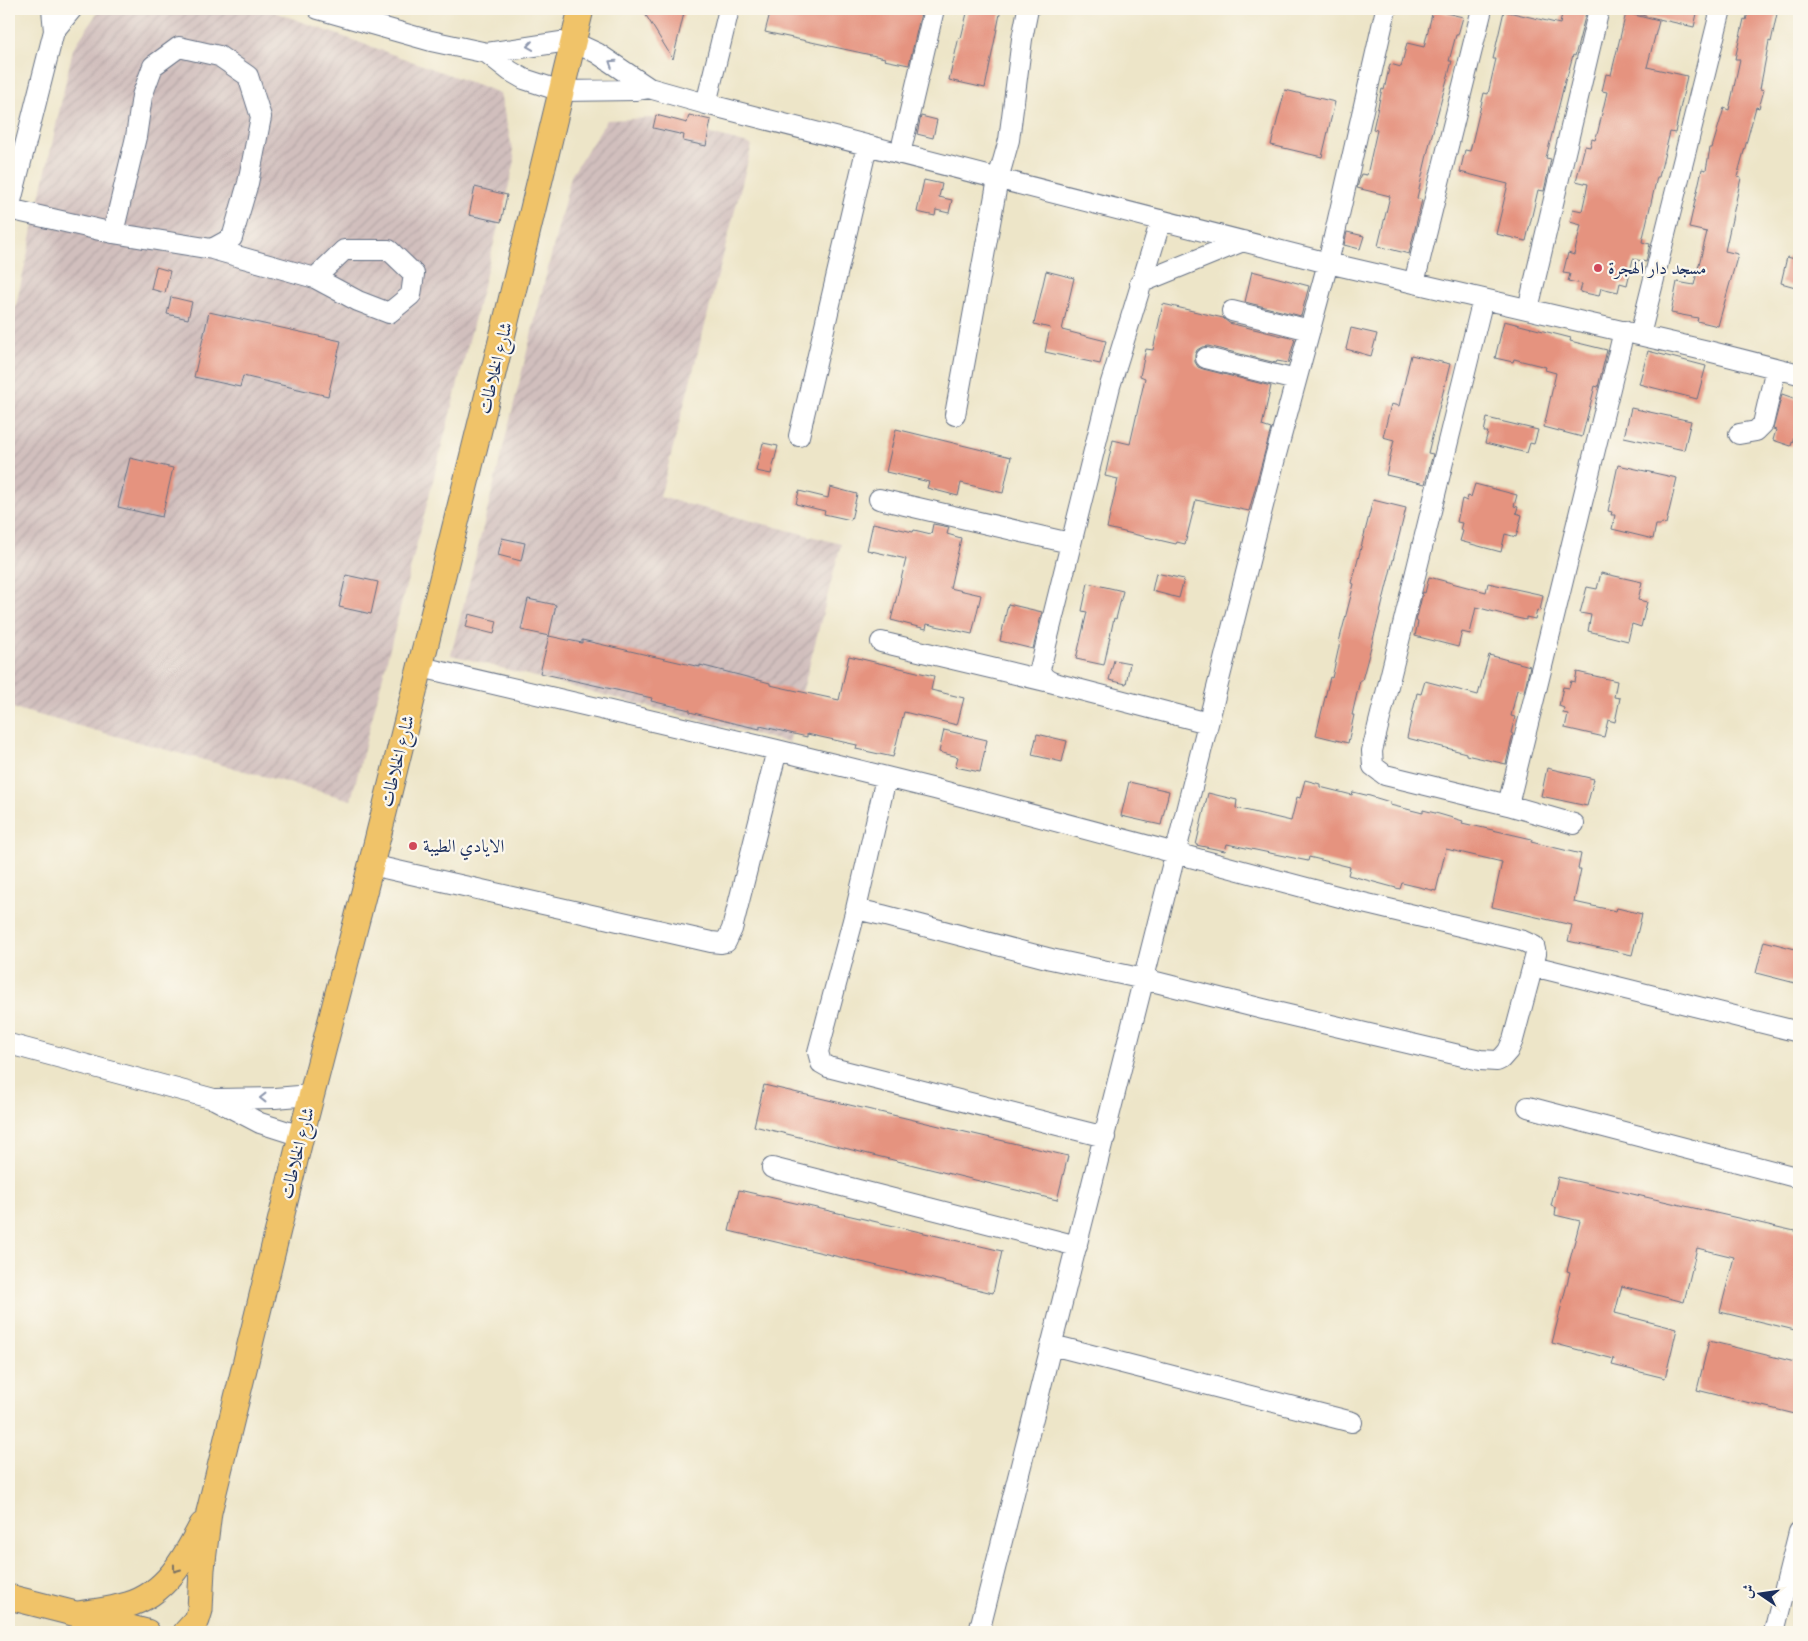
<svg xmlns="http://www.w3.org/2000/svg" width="1808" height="1641" font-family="'Gentium Book Plus',Amiri,serif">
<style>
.industrial{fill:url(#industrial-furrows)}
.building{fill:#e5937f}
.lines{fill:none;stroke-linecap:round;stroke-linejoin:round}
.minor-casing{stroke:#646f83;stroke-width:22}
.major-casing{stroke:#646f83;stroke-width:27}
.minor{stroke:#fff;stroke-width:20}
.major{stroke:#f0c369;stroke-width:25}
.oneway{stroke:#8d97ae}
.oneway2{stroke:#7b7263}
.poi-dot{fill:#d1495b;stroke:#fbf7ec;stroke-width:2}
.labels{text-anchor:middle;stroke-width:4.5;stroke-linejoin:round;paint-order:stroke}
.poi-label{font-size:18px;fill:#1b2f5e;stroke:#fbf7ec;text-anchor:start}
.street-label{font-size:18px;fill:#1b2f5e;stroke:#fbf7ec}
</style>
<defs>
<pattern id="industrial-furrows" width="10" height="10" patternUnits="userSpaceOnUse" patternTransform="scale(1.25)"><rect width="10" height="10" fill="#d1bfbd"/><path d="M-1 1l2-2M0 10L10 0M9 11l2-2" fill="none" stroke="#b3a4a5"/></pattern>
</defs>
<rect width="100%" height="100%" fill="#fbf7ec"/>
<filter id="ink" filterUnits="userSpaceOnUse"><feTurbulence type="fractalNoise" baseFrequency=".02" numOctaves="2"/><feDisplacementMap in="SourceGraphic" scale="10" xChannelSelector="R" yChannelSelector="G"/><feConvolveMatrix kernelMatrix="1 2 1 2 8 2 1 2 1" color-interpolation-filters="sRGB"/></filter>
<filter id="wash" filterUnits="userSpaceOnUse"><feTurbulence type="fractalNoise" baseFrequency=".0096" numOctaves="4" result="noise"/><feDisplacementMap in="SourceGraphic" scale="20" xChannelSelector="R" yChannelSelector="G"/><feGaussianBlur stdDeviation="1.12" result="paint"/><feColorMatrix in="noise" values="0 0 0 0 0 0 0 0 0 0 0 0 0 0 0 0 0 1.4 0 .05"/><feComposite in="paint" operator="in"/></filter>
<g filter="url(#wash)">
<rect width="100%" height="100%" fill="#ede5c8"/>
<path class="industrial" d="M100,9H256L272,11L500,93L515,161L351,800L9,707V337L73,49Z
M651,118L752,145L660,497L841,544L789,743L451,655L571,176L607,120Z"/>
<g id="blocks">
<path class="building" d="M642,9H685L673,59Z
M771,9H922L909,65L884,60L885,58L765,32Z
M968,9H1001L985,88L949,80L959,37L961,38Z
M1563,9H1587L1575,56L1573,55L1567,77H1566L1556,118L1546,158L1551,159L1544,191L1538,190L1526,241L1496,234L1508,184L1460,172L1465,150L1470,151L1484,93L1488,94L1496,59H1493L1504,11L1560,24Z
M1637,9H1698L1694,27L1637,14Z
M1749,9H1778L1771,42L1769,41L1760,89L1764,90L1759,108L1756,107L1737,177L1741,178L1725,251L1738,254L1718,326L1697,321L1698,318L1671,313L1677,282L1694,285L1707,232L1689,228L1702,169L1706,170L1710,148H1712L1724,108L1729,110L1740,59H1735L1744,19L1746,20Z
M1433,10L1463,17L1458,35H1456L1449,61H1452L1430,142L1417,198L1422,200L1409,254L1378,246L1390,196L1357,188L1361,174L1367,175L1377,130L1373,129L1382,89L1384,90L1390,64L1401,67L1407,43L1424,47Z
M1626,13L1659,21L1647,67L1687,76L1675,133L1670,132L1659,177H1657L1642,242L1650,244L1646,262L1633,259L1627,285L1620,283L1618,292L1601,288L1599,296L1580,292L1582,284L1568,281L1570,274L1563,273L1568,253L1574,255L1581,225L1570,222L1573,209L1582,211L1588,184L1576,181L1585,146L1590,147L1592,139L1595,140L1598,131L1607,92L1602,91L1606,74L1611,75Z
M1285,90L1335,102L1322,157L1271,145Z
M656,115L687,123L689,115L711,120L706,146L683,141L684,135L653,128Z
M921,116L937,120L933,138L917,134Z
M924,180L942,184L939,197L952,200L949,213L936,210L935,216L917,212Z
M475,187L507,195L501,222L469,215Z
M1347,232L1364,236L1360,249L1344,245Z
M1787,257L1799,260V288L1781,283Z
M156,267L170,271L165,293L151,289Z
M1046,271L1074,278L1062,330L1106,341L1100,364L1045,352L1050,328L1034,324Z
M1252,271L1309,286L1301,316L1245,302Z
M171,297L192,302L188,319L167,314Z
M1163,304L1223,318L1229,323L1295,339L1288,363L1277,361L1276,363L1208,346L1202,347L1197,350L1195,355V362L1198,367L1203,369L1271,386L1262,426L1271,429L1249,511L1196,500L1185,544L1177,542L1176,544L1107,528L1118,479L1105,476L1113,440L1130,444L1145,378L1140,376L1146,349L1153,350Z
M209,312L341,341L328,396L243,376L240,387L194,377Z
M1504,321L1571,338L1570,341L1607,350L1598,387L1595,386L1582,437L1544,427L1556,373L1545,370L1546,367L1514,359L1513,362L1495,358Z
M1351,328L1377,334L1371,356L1346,349Z
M1648,351L1706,366L1697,399L1639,384Z
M1411,355L1450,364L1428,453L1433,454L1425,484L1386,475L1394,440L1383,437L1391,404L1399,406Z
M1782,394L1799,400V420L1791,446L1773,440L1776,430L1773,429Z
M1631,408L1691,421L1684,450L1624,437Z
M1487,418L1538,430L1534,444L1530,443L1527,453L1485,443L1488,432H1484Z
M896,429L1011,457L1003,493L961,483L958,496L927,488L929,482L886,472Z
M763,443L778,446L771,474L756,471Z
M130,458L173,468L162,517L118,507Z
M1618,465L1677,478L1666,524L1662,523L1661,525H1656L1653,539L1612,529L1615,515H1611L1612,512L1608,511Z
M1475,484L1517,495L1514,506L1518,507L1516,513L1522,515L1516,537L1505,534L1501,552L1460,541L1463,531L1460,530L1462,523L1457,522L1462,499L1467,501L1468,496L1471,497Z
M830,487L857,494L851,520L824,514L825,511L796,504L799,491L828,498Z
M1373,500L1406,508L1378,621L1362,680H1360L1352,715H1354L1348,743L1316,735L1330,677L1332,678L1340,642H1339L1354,584L1352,583Z
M873,523L913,532L914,530L931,534L933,524L949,527L947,534L961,538L950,588L981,595L972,634L927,624L926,629L891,620L906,559L867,550Z
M502,538L525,543L521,561L498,555Z
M1156,573L1184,579L1179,598L1152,591Z
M1601,573L1642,582L1638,600L1647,602L1641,627L1632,624L1628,641L1588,631L1591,615L1580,613L1587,587L1597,589Z
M346,575L378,582L371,614L339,607Z
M1429,577L1486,592L1488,583L1543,595L1540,611L1537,610L1535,619L1526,617V620L1517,618L1476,607L1470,634L1462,632L1458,647L1415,636L1418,622L1416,621L1423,592L1425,593Z
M1088,583L1123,591L1116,619L1114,618L1104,665L1076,659L1087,612L1082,611Z
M528,599L556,605L549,636L521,630Z
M1008,604L1042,612L1033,649L1000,641Z
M469,614L497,621L494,634L466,627Z
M549,636L582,643V640L700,667V665L770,683V685L839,700L849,656L934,676L931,690L964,698L957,725L904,712L893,757L856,749L857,745L807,734V737L760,726V729L733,723L690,712V710L651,701L652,698L540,673Z
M1489,655L1530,666L1524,692L1517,690L1511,716L1515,717L1511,733L1513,734L1506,764L1466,755V753L1407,738L1417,693L1421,694L1425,681L1478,695Z
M1114,660L1130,663L1126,684L1109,680Z
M1577,672L1617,681L1614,697L1620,698L1615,722L1608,720L1604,737L1565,728L1568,714L1563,713L1564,708L1559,706L1563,687L1569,688L1571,681L1575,682Z
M944,730L987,740L980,772L955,767L958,757L939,752Z
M1037,734L1067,741L1062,762L1032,755Z
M1547,768L1594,779L1587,806L1541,796Z
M1305,780L1320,784V787L1352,795L1353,792L1370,796L1390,802V805L1423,813V810L1439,814L1463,821L1462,823L1532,839L1531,842L1581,854L1578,869H1581L1574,902L1616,911L1617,908L1642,914L1632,955L1568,941L1572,925L1492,907L1502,862L1446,849L1436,891L1402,883L1400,889L1348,875L1350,867L1309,857L1308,861L1227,844L1225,851L1196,845L1208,793L1237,800L1236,808L1291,821L1297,797L1300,798Z
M1129,782L1169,791L1161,825L1121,816Z
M1764,941L1799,950V984L1756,973Z
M764,1085L1068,1156L1057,1200L754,1126Z
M1558,1177L1799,1232V1331L1720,1312L1734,1257L1697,1248L1684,1302L1622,1286L1615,1313L1677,1329L1665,1378L1612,1365L1614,1359L1552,1343L1570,1272L1567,1271L1580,1221L1555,1215L1556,1208L1551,1206Z
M739,1190L1002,1251L993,1293L729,1231Z
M1709,1341L1799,1363V1415L1697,1390Z"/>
</g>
</g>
<g filter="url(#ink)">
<use href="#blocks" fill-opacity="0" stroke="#646f83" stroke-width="1"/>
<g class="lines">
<defs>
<path id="minor" d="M318,9L431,41L487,53L510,71L524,79L561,91L636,90L649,88
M54,31L72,9
M487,53L561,42H573L597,53L649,88L706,104L1328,263L1708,351L1799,374
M706,104L729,9
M900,154L934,9
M9,209L113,233L212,249L232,238L248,183L261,117L248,76L219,56L179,47L153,66L142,96L136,137L113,233
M9,209L54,31L52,9
M1161,220L1110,386L1040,669C1042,677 1046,680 1054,683L1208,723
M212,249L315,278L358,301L389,313L411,295L414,274L389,250H344L315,278
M1140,283L1243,241
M1414,283L1482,9
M1483,299L1372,751L1373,766L1385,775L1508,805L1574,824
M1528,309L1599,9
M1232,311L1310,330
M1640,335L1721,9
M1206,358L1296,380
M955,415L998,179L1009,140L1022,39L1028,9
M1739,434L1756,431L1763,424L1776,368
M799,436L867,146
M879,499L1070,543
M881,642L1054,683
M421,667L777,750L935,789L1359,902L1523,941L1534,946L1536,954L1513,1040L1508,1051L1501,1059L1497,1061L1480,1060L1263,1009L1144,979L1051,959L882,915L856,909
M886,778L856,909L818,1052L821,1063L828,1067L1105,1137
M1508,805L1624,331
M371,865L711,942L721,943L726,942L732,929L777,750
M1533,966L1799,1032
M9,1044L214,1099L260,1123L301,1136
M216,1099L275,1098L311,1095
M1528,1107L1799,1178
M772,1168L1077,1246
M1052,1345L1352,1422
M979,1632L1275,458L1328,263L1386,9
M1774,1632L1799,1532"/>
<path id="major" d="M9,1597L147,1632
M77,1614C93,1612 111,1610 127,1605C166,1594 185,1558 202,1525
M186,1632L197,1620L200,1610L202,1569L209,1512L301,1136L371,865L506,321L581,9"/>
</defs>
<use href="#minor" class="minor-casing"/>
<use href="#major" class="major-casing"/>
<use href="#minor" class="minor"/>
<use href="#major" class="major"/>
</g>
<defs><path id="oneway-chevron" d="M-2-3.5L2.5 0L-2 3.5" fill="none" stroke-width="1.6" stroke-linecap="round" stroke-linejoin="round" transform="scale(1.25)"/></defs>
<g class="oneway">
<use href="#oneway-chevron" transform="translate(530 46) rotate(172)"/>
<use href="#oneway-chevron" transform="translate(612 63) rotate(-147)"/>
<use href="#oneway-chevron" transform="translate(263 1098) rotate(180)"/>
</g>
<use class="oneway2" href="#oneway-chevron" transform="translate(176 1569) rotate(126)"/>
</g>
<g class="poi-dot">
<circle cx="1598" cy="268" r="5"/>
<circle cx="413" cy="846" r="5"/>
</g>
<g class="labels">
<g class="poi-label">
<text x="1608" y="274">مسجد دار الهجرة</text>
<text x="423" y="852">الايادي الطيبة</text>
</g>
<g class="street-label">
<text transform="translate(495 368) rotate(-76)" y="6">شارع الخلاطات</text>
<text transform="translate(397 761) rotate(-76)" y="6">شارع الخلاطات</text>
<text transform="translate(297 1153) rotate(-76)" y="6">شارع الخلاطات</text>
</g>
</g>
<rect width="1808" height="1641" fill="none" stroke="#fbf7ec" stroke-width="30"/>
<g transform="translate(1760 1594) rotate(283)" stroke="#fbf7ec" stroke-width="4" paint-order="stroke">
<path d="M0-4L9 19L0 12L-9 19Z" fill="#1b2f5e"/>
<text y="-8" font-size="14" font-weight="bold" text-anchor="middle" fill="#1b2f5e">ش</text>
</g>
</svg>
